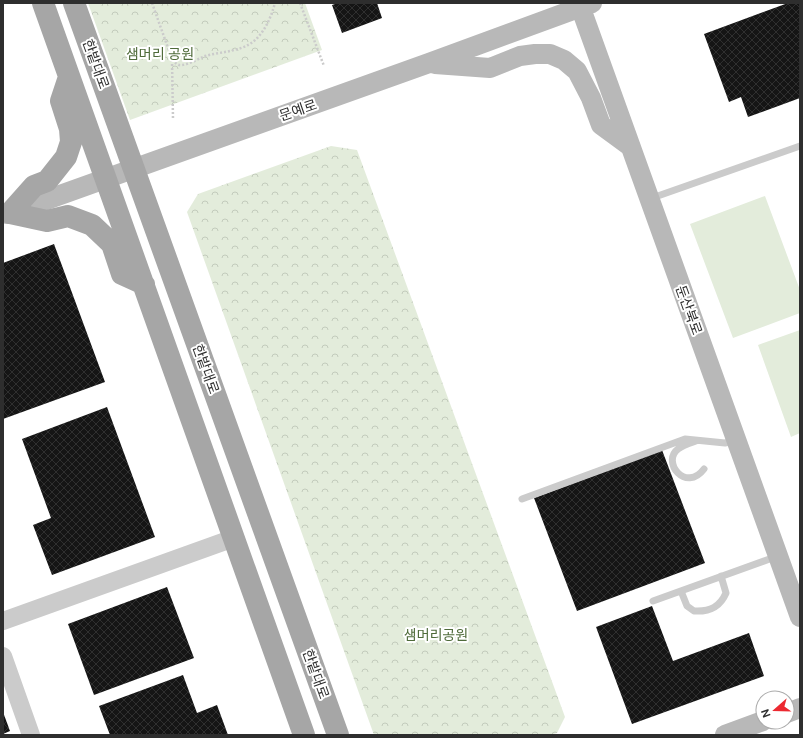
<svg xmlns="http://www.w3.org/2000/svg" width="803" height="738" font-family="'DM Sans','Noto Sans KR',sans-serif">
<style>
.forest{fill:url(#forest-crowns)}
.garden{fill:#e3ecdb}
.building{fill:url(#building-cross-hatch)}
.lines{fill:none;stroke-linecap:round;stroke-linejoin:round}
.path{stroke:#cbcbcb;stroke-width:2.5;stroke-dasharray:2 2;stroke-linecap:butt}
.service{stroke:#cbcbcb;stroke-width:7}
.tertiary{stroke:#cbcbcb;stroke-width:18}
.secondary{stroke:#b8b8b8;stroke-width:20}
.primary{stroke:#a6a6a6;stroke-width:22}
.labels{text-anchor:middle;stroke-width:4;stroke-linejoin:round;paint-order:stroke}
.park-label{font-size:14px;fill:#4f6b3a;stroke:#fff}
.street-label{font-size:14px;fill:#2e2e2e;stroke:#fff}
</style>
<defs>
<pattern id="forest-crowns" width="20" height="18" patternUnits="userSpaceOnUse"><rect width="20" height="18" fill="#e3ecdb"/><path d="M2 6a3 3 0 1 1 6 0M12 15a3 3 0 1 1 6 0" fill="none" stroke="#c3cbbc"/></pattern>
<pattern id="building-cross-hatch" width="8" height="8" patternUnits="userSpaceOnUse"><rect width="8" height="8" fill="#151515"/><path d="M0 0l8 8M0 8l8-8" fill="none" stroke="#2f2f2f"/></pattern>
</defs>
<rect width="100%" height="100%" fill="#fff"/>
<path class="forest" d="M88,3H305L322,50L130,120Z
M331,146L357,150L565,717L557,733L551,735H374L187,212L198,194Z"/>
<path class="garden" d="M765,196L800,290V313L733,338L690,224Z
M800,330V433L791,437L758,345Z"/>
<path class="building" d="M338,3H377L382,18L342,33L332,5Z
M788,3H800V98L748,117L741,97L729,102L704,34Z
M54,244L105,382L3,419V263Z
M107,407L155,537L52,575L33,525L51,518L22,439Z
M662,450L705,563L577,611L534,498Z
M167,587L194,658L94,695L68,624Z
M652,606L673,661L749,633L764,676L632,724L596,627Z
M183,675L197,713L217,705L228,735H110L99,706Z
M3,712L10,731L3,734Z"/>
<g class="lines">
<path class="path" d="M152,3L172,59C175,63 178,66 182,65C190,64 198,59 205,56C223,51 246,52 259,36C267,27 272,14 275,3
M300,3L324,66
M172,60L173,119"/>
<path class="service" d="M652,198L800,146
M696,441C690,443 683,445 678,449C661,462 686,493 704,469
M522,499L685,439L725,443L734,441
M681,591L687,606L694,611C710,612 720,607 726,593L721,576
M653,601L778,556"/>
<path class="tertiary" d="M3,621L234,538
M3,656L31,735"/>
<path class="secondary" d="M579,3L800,617
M435,64L490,68L520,56L535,54H550L564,60L577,71L591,98L601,125L631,147
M7,214L429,63L592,3
M787,713L800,708
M725,735L763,721"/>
<path class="primary" d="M43,3L304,735
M74,3L338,735
M69,77L61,101L70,129L71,142L66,157L47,181L34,186L10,213L47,221L68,216L92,225L112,244L122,274L144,284"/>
</g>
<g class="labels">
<g class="park-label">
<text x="160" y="59">샘머리 공원</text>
<text x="436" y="640">샘머리공원</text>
</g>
<g class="street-label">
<text transform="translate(96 64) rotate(70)" y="5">한밭대로</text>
<text transform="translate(298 110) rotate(-19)" y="5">문예로</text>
<text transform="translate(689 310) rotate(70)" y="5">둔산북로</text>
<text transform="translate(206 369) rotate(70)" y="5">한밭대로</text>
<text transform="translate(316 674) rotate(70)" y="5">한밭대로</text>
</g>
</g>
<rect width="803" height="738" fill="none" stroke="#2e2e2e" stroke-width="8"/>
<g transform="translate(775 710) rotate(250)"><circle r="19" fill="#ffffff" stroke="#ababab"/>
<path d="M0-3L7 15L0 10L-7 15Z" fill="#ec2931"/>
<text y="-6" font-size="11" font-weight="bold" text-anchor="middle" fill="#2e2e2e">N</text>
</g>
</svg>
